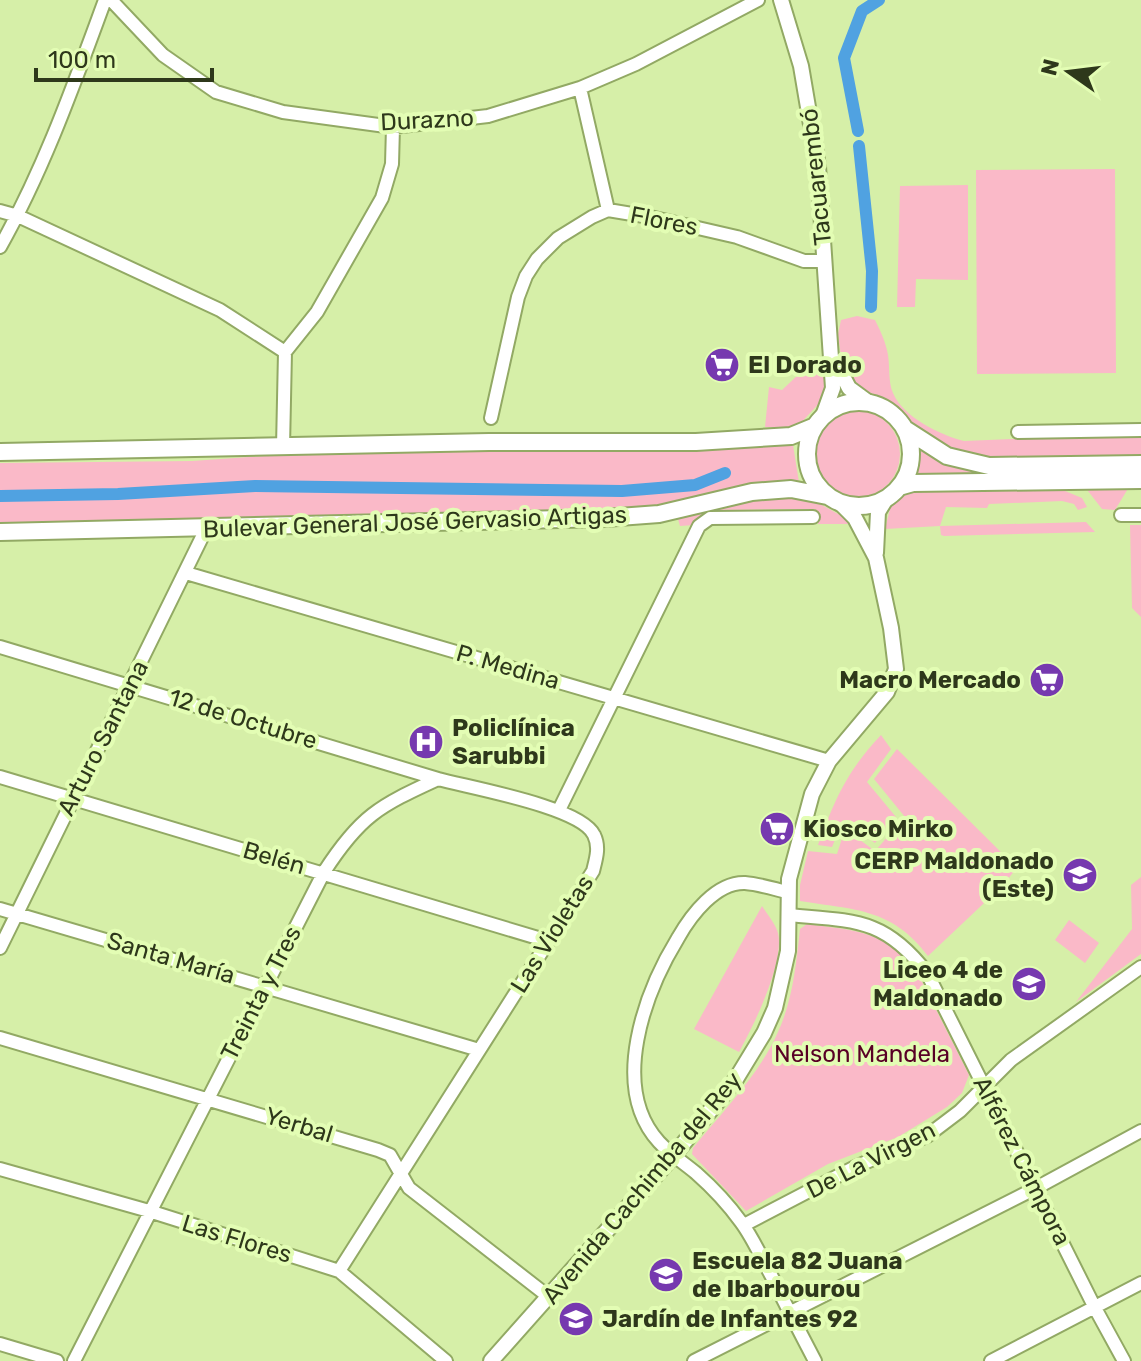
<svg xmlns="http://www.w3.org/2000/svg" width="1141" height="1361" font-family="Rubik,sans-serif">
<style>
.green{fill:#fab9c8}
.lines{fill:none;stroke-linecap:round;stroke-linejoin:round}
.canal{stroke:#50a2e1;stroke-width:12}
.minor-casing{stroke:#92a964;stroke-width:16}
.tertiary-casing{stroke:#92a964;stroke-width:18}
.secondary-casing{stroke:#92a964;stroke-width:20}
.minor{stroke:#fff;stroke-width:12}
.tertiary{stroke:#fff;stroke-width:14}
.secondary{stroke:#fff;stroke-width:16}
.labels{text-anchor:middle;stroke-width:8;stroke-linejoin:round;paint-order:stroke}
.street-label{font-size:24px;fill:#2e381b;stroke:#e3fdb4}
.poi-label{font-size:24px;font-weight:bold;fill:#2e381b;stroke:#e3fdb4;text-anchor:start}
.park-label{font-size:24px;fill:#580025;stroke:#e3fdb4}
</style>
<rect width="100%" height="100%" fill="#d6efa8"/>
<path class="green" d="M1115,169L1116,373L977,374L976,170Z
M968,185V280L916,279L915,307H897L900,186Z
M857,316L875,320C881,332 886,343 888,355C890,367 888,382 893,393C903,417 940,435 964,441L1141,434V457L991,459L943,447L914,427L888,400L856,387L842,363L838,334L841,320Z
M817,357L826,359L829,387L824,398L799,425L791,428L765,427L769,387L782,390Z
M812 454a44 44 0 1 1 88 0a44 44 0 1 1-88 0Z
M793,445L799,482C750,478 705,498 658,509L0,524V463L192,461L308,453Z
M918,446L942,460L1141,469V472L913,475Z
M1129,487L1115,510L1102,509L1088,491V488Z
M913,489L1065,491L1082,498L1087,507L1078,510L1074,504L1062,501L989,504L987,508L946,507L940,526L1086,522L1095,532L944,536L941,535L940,526L885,529L891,505Z
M778,494L813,500L856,524H818V514L815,509L715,510L700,516L694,525L680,526L678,519L726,502Z
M1130,525H1141V617L1132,608Z
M881,735L891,749L867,782L896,817L875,843L843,820L832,847L818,845C835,799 847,771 881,735Z
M897,749L1017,868L1000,888L928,956C892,908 855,910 800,901V885L808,851L837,854L845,829L875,851L905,817L874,779Z
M1141,877V954L1076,1002L1132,929L1131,885Z
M762,906C767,914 775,923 778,933C785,962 753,1027 739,1052L694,1029Z
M1069,920L1099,943L1085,963L1055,940Z
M807,924C856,931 887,930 918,974L969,1075L962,1093L947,1107L898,1137L828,1164L746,1211L692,1154L693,1148C722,1112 759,1075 778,1032C793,999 796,965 800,929Z"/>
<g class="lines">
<path class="canal" d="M858,131L844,58L862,11L879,0
M859,146L872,271L871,307
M0,496L118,494L255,486L622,491L695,485L725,473"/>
<defs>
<path id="minor" d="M111,0L163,55L216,92L283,112L393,127L488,116L580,88L636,64L758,0
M580,88L608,210
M0,211L18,216L220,310L285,352
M0,247C44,169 74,84 105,0
M491,418L518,297L526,276L537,259L558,238L592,217L608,210L650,217L737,237L804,261H825
M1018,432L1141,430
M283,447L285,352L317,312L382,198L392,164L393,127
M1121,515H1141
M186,573L829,761
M0,647L438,779
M0,777L548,941
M559,810L699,526L710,518L813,517
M787,892C774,889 759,884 745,883C716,882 691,915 678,938C645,992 609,1087 659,1142C670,1154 684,1163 696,1173C713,1188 728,1204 741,1222C753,1238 761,1257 771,1275C785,1304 800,1332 815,1361
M0,909L479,1050
M788,915C853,921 884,917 927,973L1095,1308L1124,1361
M0,948L206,529
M0,1038L378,1150L390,1155L409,1188L549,1297
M0,1169L149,1211L339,1271L446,1361
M744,1225L855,1167L927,1136L960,1111L1011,1060L1141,967
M0,1344L57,1361
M74,1361L324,872C360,816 379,806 438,779C471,788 581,807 594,835C600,847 596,859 593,871L339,1271
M694,1361L1036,1188L1141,1131
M991,1361L1141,1283"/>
<path id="tertiary" d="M781,0L801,66L818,166L833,388L824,413
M835,361L849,388L868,402
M876,553L878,512L886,499
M491,1361L674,1155L736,1079L764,1033L775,1008L788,951L789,879L812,794L829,761L887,692L896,669L891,628L876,558L855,518L840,503"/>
<path id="secondary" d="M807 454a52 52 0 1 1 104 0a52 52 0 1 1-104 0Z
M905,429L947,456L989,466L1141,464
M0,452L489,442H696L791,436L813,427
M899,487L913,483L1141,480
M0,532L605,518L659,514L752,492L791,489L827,496"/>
</defs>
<use href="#minor" class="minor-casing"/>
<use href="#tertiary" class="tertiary-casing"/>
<use href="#secondary" class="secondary-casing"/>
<use href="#minor" class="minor"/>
<use href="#tertiary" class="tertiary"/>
<use href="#secondary" class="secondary"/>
</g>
<defs>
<symbol id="supermarket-disc" viewBox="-11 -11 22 22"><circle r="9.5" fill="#7639af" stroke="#e3fdb4"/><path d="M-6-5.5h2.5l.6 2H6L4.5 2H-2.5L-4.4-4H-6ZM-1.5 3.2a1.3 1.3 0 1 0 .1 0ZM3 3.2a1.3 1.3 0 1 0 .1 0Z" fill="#fff"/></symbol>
<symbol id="hospital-disc" viewBox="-11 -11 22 22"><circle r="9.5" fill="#7639af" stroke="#e3fdb4"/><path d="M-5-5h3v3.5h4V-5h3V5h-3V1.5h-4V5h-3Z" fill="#fff"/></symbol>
<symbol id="university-disc" viewBox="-11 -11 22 22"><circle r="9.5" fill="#7639af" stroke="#e3fdb4"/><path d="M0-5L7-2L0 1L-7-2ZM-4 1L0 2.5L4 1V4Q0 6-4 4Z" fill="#fff"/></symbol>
<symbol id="school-disc" viewBox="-11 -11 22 22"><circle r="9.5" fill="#7639af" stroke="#e3fdb4"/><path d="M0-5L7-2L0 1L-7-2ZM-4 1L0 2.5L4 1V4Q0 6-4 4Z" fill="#fff"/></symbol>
</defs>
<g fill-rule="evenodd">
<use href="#supermarket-disc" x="702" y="345" width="40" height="40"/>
<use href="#supermarket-disc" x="1027" y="660" width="40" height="40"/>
<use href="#hospital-disc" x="406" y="722" width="40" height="40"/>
<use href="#supermarket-disc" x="757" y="809" width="40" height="40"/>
<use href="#university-disc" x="1060" y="855" width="40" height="40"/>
<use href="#school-disc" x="1009" y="964" width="40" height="40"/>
<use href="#school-disc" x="646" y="1255" width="40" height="40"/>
<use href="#school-disc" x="556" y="1299" width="40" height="40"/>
</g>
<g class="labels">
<g class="street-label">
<text transform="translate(427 120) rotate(-3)" y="8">Durazno</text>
<text transform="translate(816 177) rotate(-96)" y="8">Tacuarembó</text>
<text transform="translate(664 221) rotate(11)" y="8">Flores</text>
<text transform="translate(415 522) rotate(-2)" y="8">Bulevar General José Gervasio Artigas</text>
<text transform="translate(508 667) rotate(16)" y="8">P. Medina</text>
<text transform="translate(243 719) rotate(17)" y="8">12 de Octubre</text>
<text transform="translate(103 738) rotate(-63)" y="8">Arturo Santana</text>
<text transform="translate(274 858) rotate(16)" y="8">Belén</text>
<text transform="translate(552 934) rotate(-58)" y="8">Las Violetas</text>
<text transform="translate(171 958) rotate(16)" y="8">Santa María</text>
<text transform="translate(261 993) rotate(-63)" y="8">Treinta y Tres</text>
<text transform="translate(299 1125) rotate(17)" y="8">Yerbal</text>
<text transform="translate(871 1160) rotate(-27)" y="8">De La Virgen</text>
<text transform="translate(1022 1161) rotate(63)" y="8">Alférez Cámpora</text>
<text transform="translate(642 1188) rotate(-50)" y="8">Avenida Cachimba del Rey</text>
<text transform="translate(237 1239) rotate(17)" y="8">Las Flores</text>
</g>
<g class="poi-label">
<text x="748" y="373">El Dorado</text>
<text x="1021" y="688" text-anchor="end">Macro Mercado</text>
<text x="452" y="736">Policlínica<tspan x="452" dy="28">Sarubbi</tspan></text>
<text x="803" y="837">Kiosco Mirko</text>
<text x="1054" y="869" text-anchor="end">CERP Maldonado<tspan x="1054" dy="28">(Este)</tspan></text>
<text x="1003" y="978" text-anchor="end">Liceo 4 de<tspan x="1003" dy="28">Maldonado</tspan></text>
<text x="692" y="1269">Escuela 82 Juana<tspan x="692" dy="28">de Ibarbourou</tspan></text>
<text x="602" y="1327">Jardín de Infantes 92</text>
</g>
<g class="park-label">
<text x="862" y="1062">Nelson Mandela</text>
</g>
</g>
<g transform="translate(1069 72) rotate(284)" stroke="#e3fdb4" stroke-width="6" paint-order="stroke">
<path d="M0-6L14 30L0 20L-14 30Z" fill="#2e381b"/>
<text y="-12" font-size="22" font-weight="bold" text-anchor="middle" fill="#2e381b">N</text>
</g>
<path d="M36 68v12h176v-12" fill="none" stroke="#2e381b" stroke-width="4"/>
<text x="48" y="68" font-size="24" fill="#2e381b" stroke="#e3fdb4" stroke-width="6" paint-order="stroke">100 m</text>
</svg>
